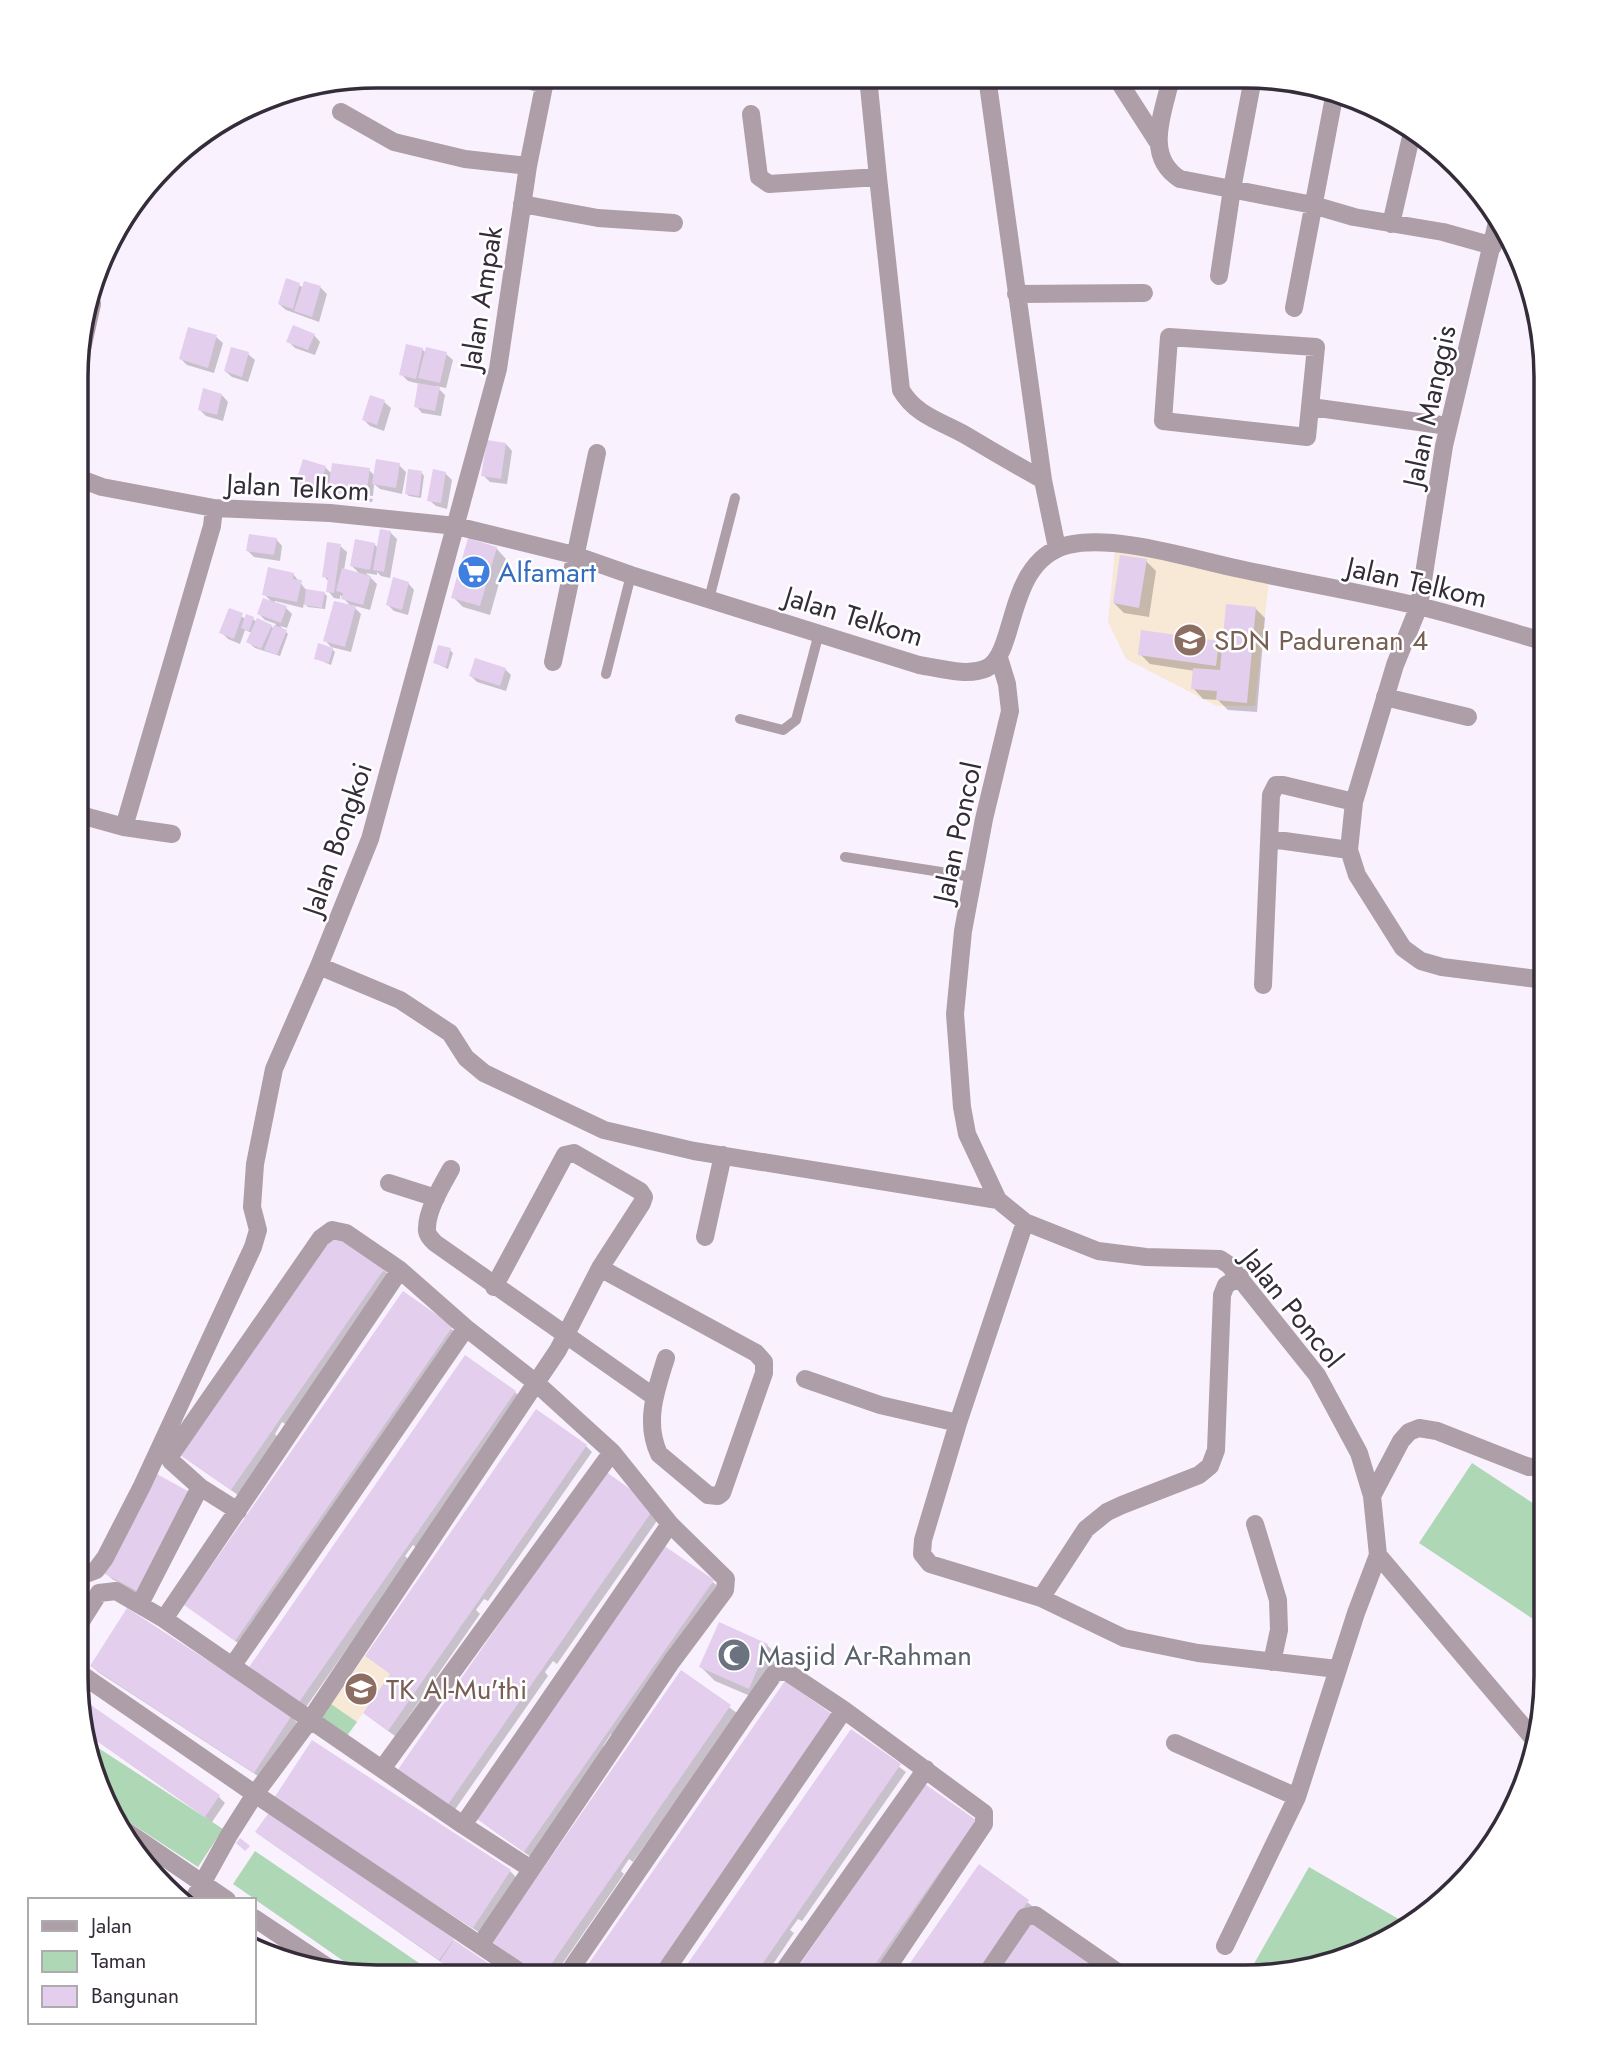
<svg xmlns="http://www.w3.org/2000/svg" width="1621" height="2052" font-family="Jost,sans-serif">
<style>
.commercial{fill:#f8e8d6}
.green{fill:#aed7b5}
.shadow{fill:#0003}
.building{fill:#e3ceed}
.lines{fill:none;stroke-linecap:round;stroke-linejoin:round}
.lane{stroke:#ad9ea7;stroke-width:10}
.street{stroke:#ad9ea7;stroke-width:18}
.labels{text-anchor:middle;stroke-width:5;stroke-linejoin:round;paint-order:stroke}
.street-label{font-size:28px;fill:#342c38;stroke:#fff}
.shop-label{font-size:28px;fill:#366cbe;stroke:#fff;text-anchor:start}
.education-label{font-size:28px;fill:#785e54;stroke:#fff;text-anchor:start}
.worship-label{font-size:28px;fill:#5b616d;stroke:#fff;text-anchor:start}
.rim{fill:none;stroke:#342c38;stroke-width:3.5}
</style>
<rect width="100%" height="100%" fill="#faf1fe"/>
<path class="commercial" d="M1115,549L1269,579L1255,706H1217L1126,659L1108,622Z
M365,1656L390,1674L344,1740L319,1721Z"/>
<path class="green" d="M1472,1463L1545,1511V1627L1419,1543Z
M331,1704L357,1722L344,1740L319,1721Z
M83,1738L223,1829L198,1867L109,1809L85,1753Z
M255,1851L438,1976H365L233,1884Z
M1309,1867L1409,1925L1395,1937L1264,1976H1247Z"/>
<path class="shadow" d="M299,285L303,288H321L327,294L319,322L286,310L279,304Z
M314,335L320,342L315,355L295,348L288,341Z
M216,337L223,343L214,373L187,365L181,359Z
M422,349L426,353L446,354L453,360L446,388L436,386L445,395L441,416L422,413L416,406L420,384L408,381L401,374Z
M248,354L255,360L248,382L232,377L225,371Z
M222,395L228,402L223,421L206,416L200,410Z
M384,402L391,408L384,431L370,426L364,420Z
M506,444L512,451L507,484L490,482L483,475Z
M399,465L406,472L402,494L380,489L374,484L373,496L334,491V494L373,499L372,502L336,498L327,489L325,497L303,491L297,484L325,467L332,474L369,470L375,476Z
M422,473L424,476L421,498L409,496L406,493Z
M445,473L452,480L447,509L436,506L429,500Z
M390,532L397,539L390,578L381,576L377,572V575L366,573L377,584L370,610L352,605L361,614L351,652L331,647L325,640L352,607L340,595V599L334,598L328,591L329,582L324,576L340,546L347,552L344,570L361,575L352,566L374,544L378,548Z
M276,539L282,546L280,561L254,557L248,551Z
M496,548L506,559L490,615L463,607L453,597Z
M1146,561L1156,571L1149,617L1124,613L1114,603Z
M293,574L307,591L324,593L327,596L325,609L308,607L304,603L303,608L275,601L274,604L286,608L292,614L287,628L280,626L288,634L280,656L255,648L248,642L252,633L245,630L240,644L228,639L222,633L230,610L246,619H253L257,622L271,626L274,629L276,624L265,620L259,614L273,603L264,594Z
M408,583L414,590L408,615L394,611L388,605Z
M1255,608L1265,618L1257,712L1228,710L1218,700L1203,699L1193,688L1195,671L1150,664L1140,654L1218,643L1223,647Z
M332,649L335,652L331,665L315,658Z
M450,650L453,653L448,669L435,663Z
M505,669L511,675L506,691L477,682L471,676Z
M384,1270L390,1276L287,1425L282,1422L275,1434L278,1437L238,1495L189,1461Z
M403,1293L458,1334L242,1646L186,1605Z
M515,1392L521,1398L417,1548L413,1545L405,1556L409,1560L304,1710L256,1676Z
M586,1446L592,1452L488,1601L484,1599L476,1610L480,1614L395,1736L372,1719Z
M191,1496L146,1598L112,1579L105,1572Z
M654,1508L661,1515L557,1664L553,1661L545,1672L548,1676L454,1811L405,1777Z
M713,1582L719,1588L615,1737L611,1734L603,1746L607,1749L531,1857L483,1823Z
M767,1645L781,1659L762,1701L715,1681L701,1667Z
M92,1666L291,1716L297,1723L261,1778L98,1672Z
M681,1672L737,1713L633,1862L629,1859L621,1871L624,1874L554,1976H540L494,1942Z
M78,1699L219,1797L225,1803L212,1822L83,1731Z
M851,1731L906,1772L802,1921L798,1919L790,1930L794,1933L765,1976H681Z
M283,1804L510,1871L516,1877L480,1933Z
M270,1813L503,1976H461L264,1838L257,1832Z
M975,1821L981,1828L876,1976L873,1974L872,1976H794L822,1937Z
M979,1867L1035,1908L987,1976H903Z"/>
<path class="building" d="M286,278L300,283L293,309L278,304Z
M304,281L321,286L312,317L294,311Z
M293,325L315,334L308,350L286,342Z
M188,327L217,335L208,368L179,359Z
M406,344L423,348L416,379L399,375Z
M231,347L249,352L242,377L224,371Z
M426,347L447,352L440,383L418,378Z
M418,383L440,387L435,411L414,407Z
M203,388L222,394L217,415L198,410Z
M370,395L385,400L377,425L362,420Z
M487,440L506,443L501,479L481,476Z
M303,459L326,466L319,492L295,485Z
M376,459L400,463L396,488L372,484Z
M332,463L370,468L366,497L328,492Z
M408,469L422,471L419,496L405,494Z
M433,469L446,472L441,503L427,501Z
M380,529L391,531L384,572L373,570Z
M249,534L277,538L274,555L246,551Z
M468,538L497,547L480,606L451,598Z
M355,539L375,543L370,570L350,566Z
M327,542L341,544L334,593L326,592L328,578L322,577Z
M1120,555L1147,559L1139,608L1113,603Z
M268,567L294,573L293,579L302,580L297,602L262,595Z
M342,568L371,576L363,605L341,599L343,593L336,591Z
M393,577L409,582L402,610L386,605Z
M306,589L325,592L322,608L304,605Z
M263,598L287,606L281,623L257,614Z
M334,601L356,606L345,647L323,641Z
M1226,604L1256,607L1247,703L1216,700L1217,691L1191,689L1193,668L1220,670Z
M229,608L243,613L234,639L219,633Z
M246,614L254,617L249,631L241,628Z
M257,618L272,625L261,649L246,642Z
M274,625L287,630L277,655L264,650Z
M1141,630L1219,641L1216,666L1138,655Z
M318,643L333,648L329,663L314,659Z
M438,645L451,648L446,667L433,663Z
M475,658L506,668L500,686L469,676Z
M334,1233L385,1268L231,1490L180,1455Z
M403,1291L453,1326L235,1641L184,1605Z
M465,1355L516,1391L297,1705L247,1670Z
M536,1409L587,1445L388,1731L363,1713L390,1674L365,1656Z
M605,1471L655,1507L447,1806L397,1771Z
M157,1474L193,1494L139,1592L103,1573Z
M663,1545L714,1580L524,1852L474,1817Z
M127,1608L292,1715L254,1773L90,1666Z
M719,1622L768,1644L749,1689L699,1667Z
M681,1670L731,1705L543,1976H540L492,1942Z
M785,1681L835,1716L655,1976H580Z
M78,1696L220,1795L205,1817L83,1731Z
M851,1729L901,1764L781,1937L754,1976H679Z
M312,1740L511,1870L473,1928L274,1798Z
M925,1784L976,1820L867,1976H792Z
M270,1811L454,1939L439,1960L255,1832Z
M240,1838L250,1846L245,1851L236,1843Z
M979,1864L1029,1900L977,1976H901Z
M1031,1921L1115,1976H996Z
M454,1940L498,1970L506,1976H461L440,1961Z"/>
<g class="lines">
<path class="lane" d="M709,599L735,498
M606,674L631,575
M740,719L783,730L796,720L819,633
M845,857L973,877"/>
<path class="street" d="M515,76L544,85
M868,77L878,177
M987,77L1043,480L1057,548
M1171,78C1164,111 1143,156 1180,179L1313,205L1354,217L1443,232L1493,246
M1121,85L1157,141
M341,112L394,142L465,159L528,166
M751,114L759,177L769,184L878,177L901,390C916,416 943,422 967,436C992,451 1018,466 1043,480
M522,204L598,218L674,223
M1498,218L1444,446L1419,606L1395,665L1354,802L1349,850L1357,875L1403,948L1421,961L1442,967L1545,980
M1391,224L1413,128
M1219,276L1232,189L1253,78
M1016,294L1144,293
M1294,308L1334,97
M1169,337L1316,347L1307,437L1163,421Z
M78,367L92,304L89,303
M1311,407L1448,426
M78,478L102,487L214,508L330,513L456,526L574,555L631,575L919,665C939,668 968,677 987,668C1018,652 1005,561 1068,545C1115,534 1192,559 1240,569C1299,582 1359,592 1418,606C1461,616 1503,630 1546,642
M999,658L1007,684L1010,711L984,819L963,931L955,1014L962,1107L967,1134L998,1200L1025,1222L1098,1251L1146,1257L1220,1259L1229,1265L1317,1375L1359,1453L1372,1496L1378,1555L1532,1737
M553,662L597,453
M1385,697L1468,717
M77,814L124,827L172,834
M124,827L212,526L214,508
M1270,839L1349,850
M319,966L400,1000L450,1033L466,1058L484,1073L604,1130L694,1151L998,1200
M1263,985L1271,795L1276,785H1283L1354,802
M451,1169C442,1185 427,1210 427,1228C426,1234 431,1239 435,1243L653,1396
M389,1183L436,1198
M1025,1222L958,1423L923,1540L922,1554L930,1564L1041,1598L1124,1638L1198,1653L1337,1669
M705,1237L723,1155
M600,1268L756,1353L764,1362V1373L722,1493L718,1496L708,1495L659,1454C644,1422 656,1390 666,1358
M805,1379L880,1405L958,1423
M1372,1496L1401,1441L1409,1432L1419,1428L1437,1431L1529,1467L1545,1466
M238,1511L200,1487L171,1461L172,1453L321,1238L332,1230L346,1233L400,1270L466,1328L535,1382L612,1452L670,1524L726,1579L725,1590L672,1661L481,1944
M1255,1524L1278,1600L1279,1630L1272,1662
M75,1578L96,1570L105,1558L142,1486L253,1247L258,1230L252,1207L255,1164L274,1069L319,966L370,839L498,369L528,166L546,76
M1041,1598L1086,1529L1107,1512L1122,1505L1199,1475L1210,1466L1216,1450L1222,1295L1226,1285L1240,1277
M140,1604L200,1487
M164,1619L400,1270
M75,1631L99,1593L116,1591L164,1619L463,1825L531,1869
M233,1665L466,1328
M75,1670L255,1794L517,1970
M1175,1743L1297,1797
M382,1769L612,1452
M114,1823L227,1900
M463,1825L670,1524
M193,1900L229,1835L255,1794L310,1720L558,1350L600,1268L642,1203L644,1197L640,1191L574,1153L565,1155L494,1287
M254,1918L335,1972
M1225,1946L1297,1797L1356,1613L1378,1555
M566,1976L748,1711L774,1674L784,1670L844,1710L984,1813V1824L882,1976
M662,1976L844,1710
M780,1976L926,1769
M985,1976L1025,1917L1035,1915L1123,1976"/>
</g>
<defs>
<symbol id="supermarket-disc" viewBox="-11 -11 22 22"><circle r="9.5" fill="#3f7fe0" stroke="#fff"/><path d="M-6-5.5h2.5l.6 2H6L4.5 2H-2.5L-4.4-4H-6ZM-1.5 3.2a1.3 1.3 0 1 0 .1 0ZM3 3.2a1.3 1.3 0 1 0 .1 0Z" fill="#fff"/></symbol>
<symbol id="school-disc" viewBox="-11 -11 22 22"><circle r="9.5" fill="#8d6e63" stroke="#fff"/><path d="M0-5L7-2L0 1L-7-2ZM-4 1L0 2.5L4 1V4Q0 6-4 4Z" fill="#fff"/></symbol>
<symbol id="mosque-disc" viewBox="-11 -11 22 22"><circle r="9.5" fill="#6b7280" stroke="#fff"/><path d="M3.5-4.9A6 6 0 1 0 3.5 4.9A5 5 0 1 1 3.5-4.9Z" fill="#fff"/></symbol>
</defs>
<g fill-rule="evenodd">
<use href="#supermarket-disc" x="455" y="553" width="38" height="38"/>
<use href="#school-disc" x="1171" y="621" width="38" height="38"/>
<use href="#mosque-disc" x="715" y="1636" width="38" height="38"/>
<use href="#school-disc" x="342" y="1670" width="38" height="38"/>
</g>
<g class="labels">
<g class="street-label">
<text transform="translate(481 298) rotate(-81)" y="10">Jalan Ampak</text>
<text transform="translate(1429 406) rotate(-78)" y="10">Jalan Manggis</text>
<text transform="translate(298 487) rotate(3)" y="10">Jalan Telkom</text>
<text transform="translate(1417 582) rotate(13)" y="10">Jalan Telkom</text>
<text transform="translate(854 616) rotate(17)" y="10">Jalan Telkom</text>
<text transform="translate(957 832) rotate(-78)" y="10">Jalan Poncol</text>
<text transform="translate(337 839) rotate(-71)" y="10">Jalan Bongkoi</text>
<text transform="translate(1293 1308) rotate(51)" y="10">Jalan Poncol</text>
</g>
<g class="shop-label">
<text x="498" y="582">Alfamart</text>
</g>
<g class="education-label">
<text x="1214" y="650">SDN Padurenan 4</text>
<text x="386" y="1699">TK Al-Mu'thi</text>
</g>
<g class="worship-label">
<text x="758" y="1665">Masjid Ar-Rahman</text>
</g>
</g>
<path d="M0 0H1621V2052H0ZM377 88H1245A289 289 0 0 1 1534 377V1676A289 289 0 0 1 1245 1965H377A289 289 0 0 1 88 1676V377A289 289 0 0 1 377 88Z" fill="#fff" fill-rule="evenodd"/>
<path class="rim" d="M377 88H1245A289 289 0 0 1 1534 377V1676A289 289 0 0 1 1245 1965H377A289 289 0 0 1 88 1676V377A289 289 0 0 1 377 88Z"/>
<rect x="28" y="1898" width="228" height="126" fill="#ffffff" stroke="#aeabaf" stroke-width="2"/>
<rect x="42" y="1921" width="35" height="10" fill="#ad9ea7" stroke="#aeabaf" stroke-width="2"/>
<text x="91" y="1933" font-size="21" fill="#342c38">Jalan</text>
<rect x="42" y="1951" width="35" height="21" fill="#aed7b5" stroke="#aeabaf" stroke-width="2"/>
<text x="91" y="1968" font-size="21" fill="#342c38">Taman</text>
<rect x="42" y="1986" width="35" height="21" fill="#e3ceed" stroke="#aeabaf" stroke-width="2"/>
<text x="91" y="2003" font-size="21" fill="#342c38">Bangunan</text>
</svg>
